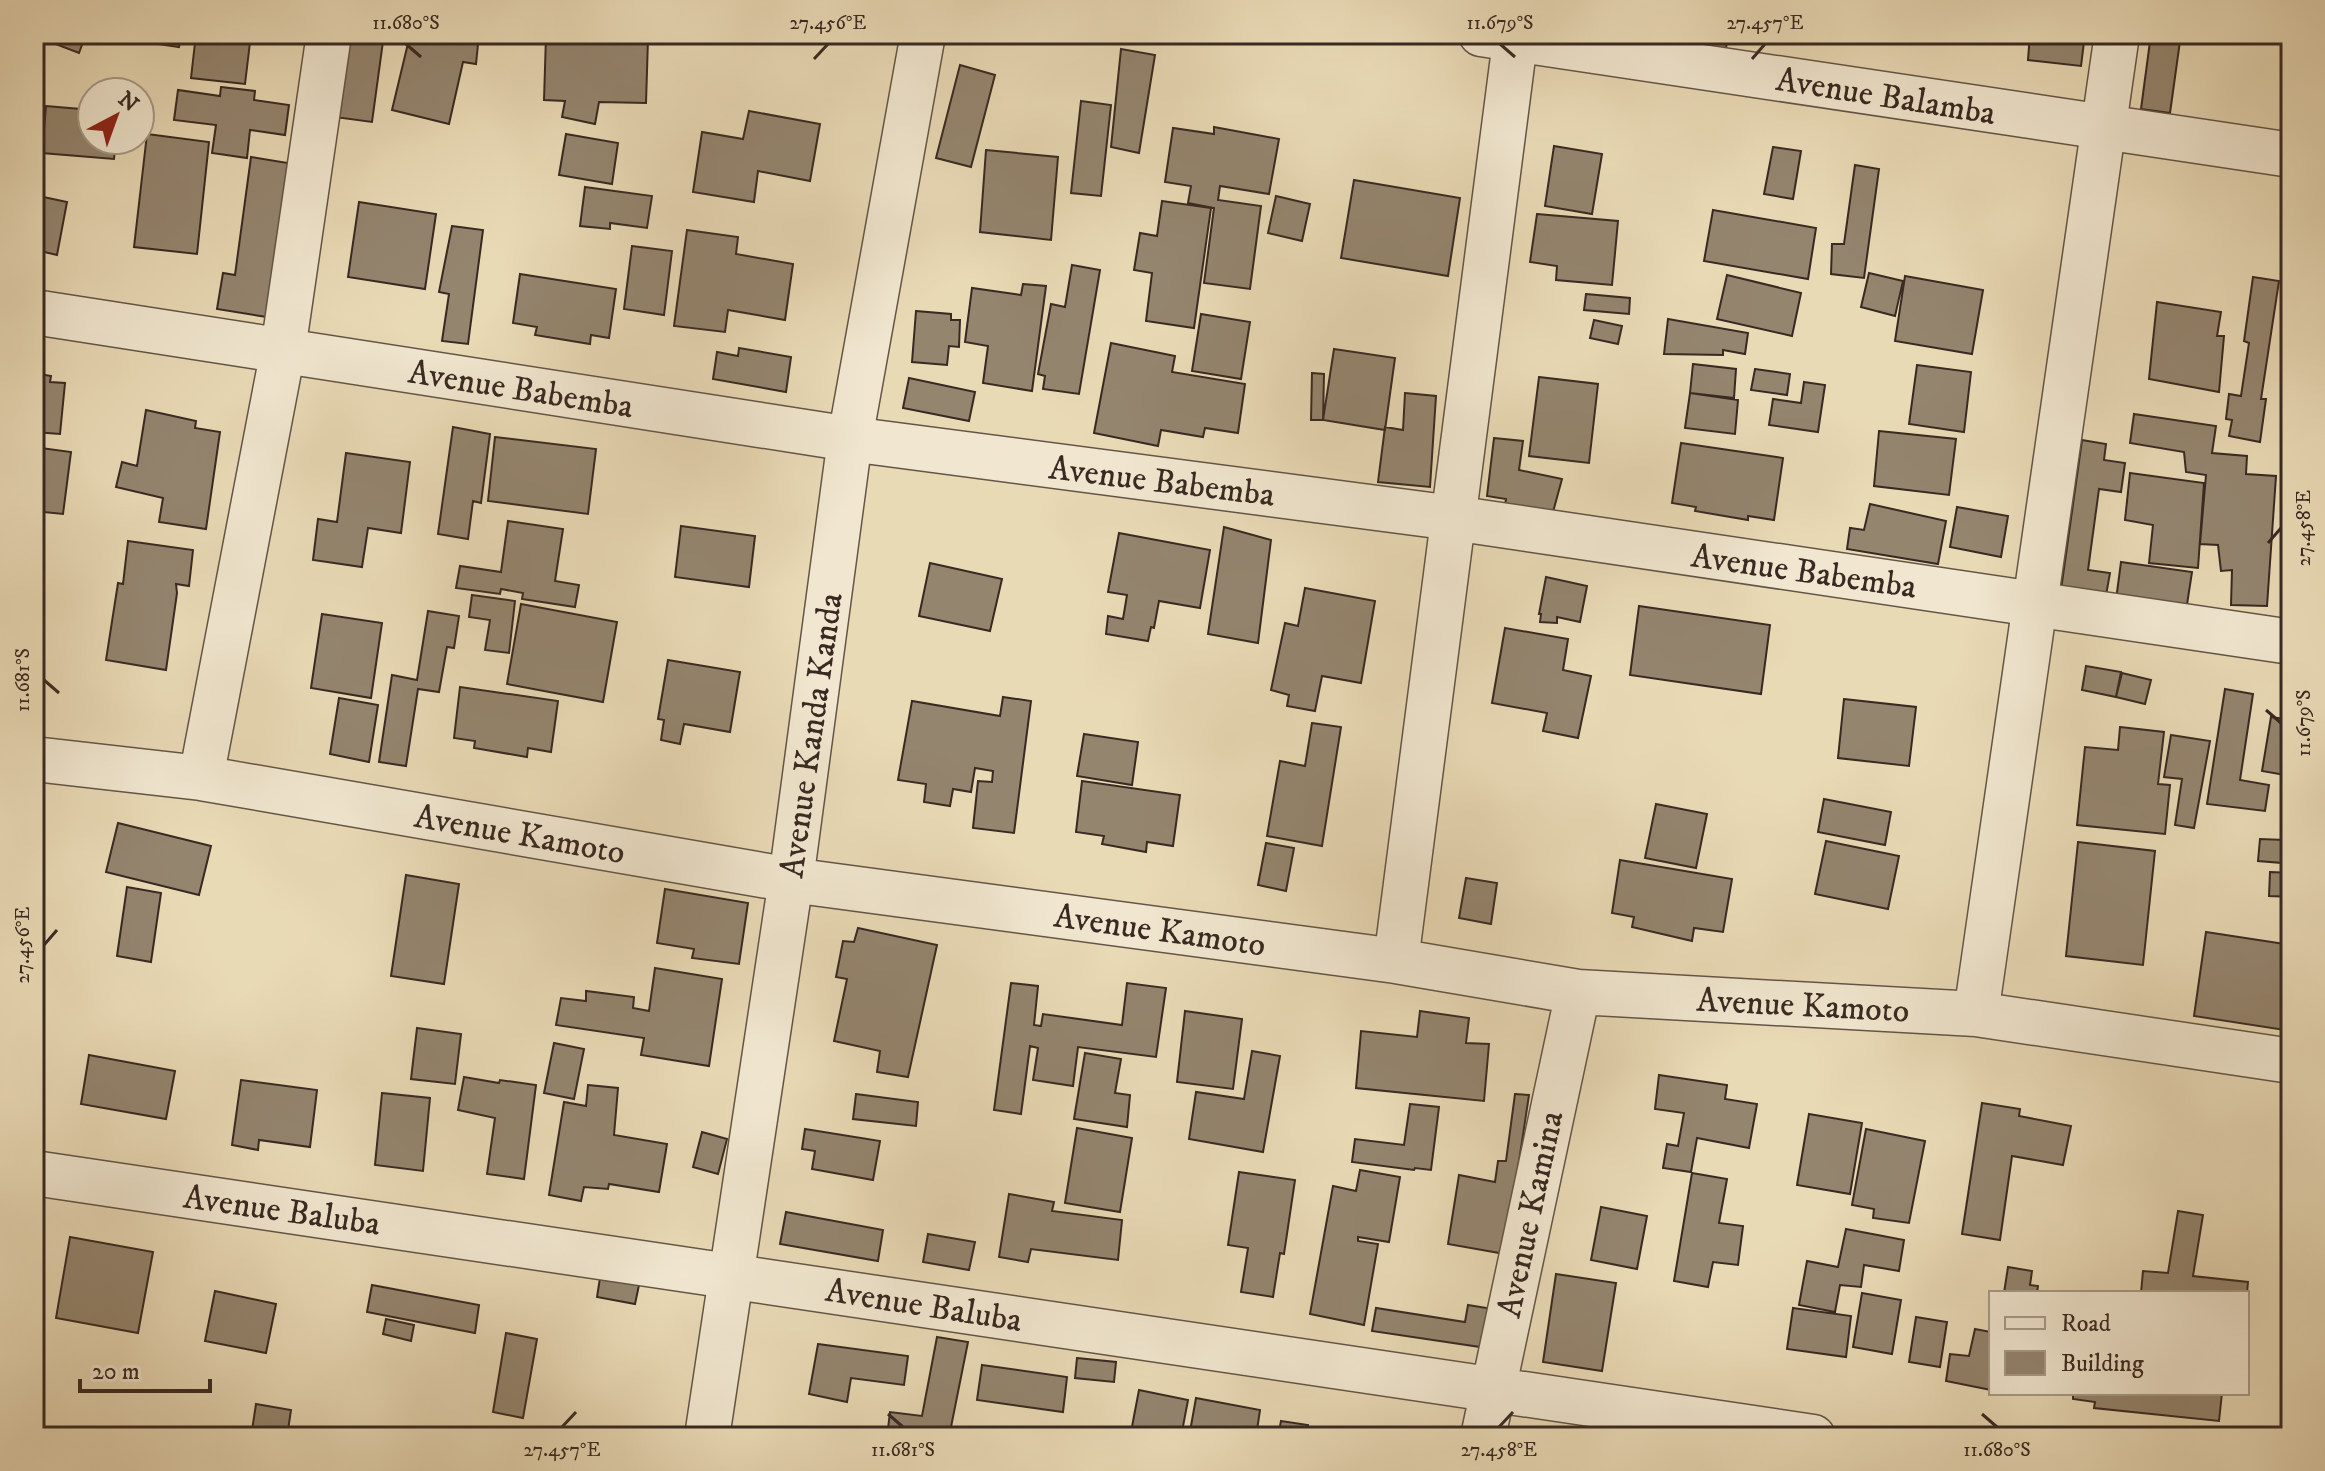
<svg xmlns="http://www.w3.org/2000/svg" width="2325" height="1471" font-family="'IM FELL DW Pica',serif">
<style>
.building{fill:#94856f;stroke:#382922;stroke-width:2}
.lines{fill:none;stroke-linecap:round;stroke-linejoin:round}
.minor-casing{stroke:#645547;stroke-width:47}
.minor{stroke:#f1e7d0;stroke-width:44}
.ticks{fill:none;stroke:#382922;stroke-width:3}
.labels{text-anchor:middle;stroke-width:6;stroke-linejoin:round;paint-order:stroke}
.street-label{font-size:34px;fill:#382922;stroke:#f1e7d0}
.neatline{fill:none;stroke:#382922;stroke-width:3}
.ticks-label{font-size:20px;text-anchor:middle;fill:#382922}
</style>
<rect width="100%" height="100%" fill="#e9dab6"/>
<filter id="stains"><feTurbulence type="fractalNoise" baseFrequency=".0025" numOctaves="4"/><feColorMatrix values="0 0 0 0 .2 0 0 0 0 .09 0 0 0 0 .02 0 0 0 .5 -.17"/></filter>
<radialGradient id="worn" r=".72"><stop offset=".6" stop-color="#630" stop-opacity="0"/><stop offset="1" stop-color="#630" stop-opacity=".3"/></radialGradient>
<path class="building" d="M48,34H86L79,53L45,40Z
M152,34H181L179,47L151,43Z
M196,34H251L245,84L191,78Z
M338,34H384L372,122L327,116Z
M430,34H479L476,64L463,62L449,124L392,110L410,35L429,39Z
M1662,34H1727L1726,51L1660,43Z
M2030,34H2085L2081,66L2028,60Z
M2151,34H2181L2170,113L2141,109Z
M2264,34H2291V39Z
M546,36L648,39L646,103L599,102L595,124L562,117L565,101L544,100Z
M1121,49L1155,55L1139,153L1111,147Z
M960,65L995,75L971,167L936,158Z
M221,87L255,91L254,100L289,105L285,135L250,130L247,158L212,153L216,125L174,120L178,90L220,96Z
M1081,101L1111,105L1101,196L1071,193Z
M46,106L92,110V140H116L114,159L42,153Z
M749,111L820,124L810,181L758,171L754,202L693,192L702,132L743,139Z
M1214,127L1279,139L1269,194L1220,186L1218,200L1261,206L1250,289L1204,283L1214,208L1188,203L1191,186L1165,182L1173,128L1214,134Z
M147,134L209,142L197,254L134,247Z
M566,134L618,143L612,184L559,175Z
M1554,146L1602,154L1592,214L1545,206Z
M1773,147L1801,151L1793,199L1764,194Z
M986,150L1058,157L1051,240L980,232Z
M251,157L294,164L273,318L217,309L223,273L235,275Z
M1855,165L1879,169L1864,278L1831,274L1832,244H1844Z
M1354,180L1460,198L1448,276L1341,258Z
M585,187L652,196L647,228L610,223V229L580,226Z
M34,195L67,202L57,255L40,251L39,263L34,262Z
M1276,196L1310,204L1302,241L1268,233Z
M1162,201L1211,208L1194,328L1146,321L1152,273L1134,270L1140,233L1157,236Z
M359,202L436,214L425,289L348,277Z
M1713,210L1816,228L1808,279L1704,261Z
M1537,214L1618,221L1612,285L1556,280L1557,266L1530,262Z
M452,226L483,230L468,344L442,341L449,294L439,292Z
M687,230L738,237L736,254L793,264L785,320L728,310L725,332L674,326Z
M632,246L672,251L664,315L624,309Z
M1072,265L1100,270L1079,394L1043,389L1045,376L1038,374L1051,304L1065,307Z
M1869,273L1903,281L1895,316L1861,307Z
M520,274L616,289L609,338L591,335L590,344L535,335L537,327L513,323Z
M1727,275L1801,293L1792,336L1717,319Z
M1905,276L1983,290L1972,354L1895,341Z
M2253,277L2279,281L2261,399H2266L2260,442L2229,436L2232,420L2226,419L2229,394L2241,396L2249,343L2244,341Z
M1023,284L1046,286L1032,391L983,383L988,346L965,342L972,288L1021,295Z
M1586,294L1630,298L1629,314L1584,310Z
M2157,302L2221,312L2217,336H2224L2219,392L2149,379Z
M916,311L951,314V320H960L959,347L949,346L947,365L912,362Z
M1201,314L1250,322L1241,379L1192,371Z
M1668,319L1748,333L1745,354L1723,350V355L1664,354Z
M1594,320L1622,326L1618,344L1590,338Z
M1111,343L1175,356L1172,372L1245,384L1238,433L1205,428L1203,437L1161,430L1158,446L1094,433Z
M739,348L791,357L786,392L713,379L717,352L738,356Z
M1334,349L1395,358L1385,430L1323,420Z
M1693,364L1736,369L1734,398L1690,393Z
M1917,365L1971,372L1964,432L1909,424Z
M1755,369L1790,374L1787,395L1751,390Z
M34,373L51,376L50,382L65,383L60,434L34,432Z
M1312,373L1324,374L1323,420H1311Z
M1539,377L1598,384L1589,463L1529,456Z
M909,378L975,392L969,421L903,408Z
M1804,382L1825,385L1818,432L1769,425L1773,399L1801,403Z
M1405,393L1436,396L1430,487L1378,482L1385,427L1403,430Z
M1690,393L1738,400L1735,434L1685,428Z
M146,410L196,421L195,428L220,432L206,529L159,522L163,498L116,487L122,462L137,466Z
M2134,414L2216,426L2212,453L2247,456L2246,474L2276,476L2267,606L2231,605L2232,570L2221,571L2218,545L2200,544L2206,475L2186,472L2184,452L2130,443Z
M453,427L490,434L481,503L473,501L468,539L438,534Z
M1879,431L1956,439L1949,495L1874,486Z
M495,437L596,449L588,514L488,501Z
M1494,438L1523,441L1519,470L1562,479L1553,512L1505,505L1506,499L1487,496Z
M2082,440L2106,444L2104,460L2125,463L2121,492L2099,489L2088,570L2110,573L2105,601L2060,597Z
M1681,443L1783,458L1774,520L1748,516V520L1695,511L1696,507L1672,503Z
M41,448L71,452L63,514L34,511V472H37Z
M346,453L410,462L401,533L368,528L362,567L313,560L318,519L337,522Z
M2130,473L2204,483L2198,568L2149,563L2153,525L2125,520Z
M1870,504L1946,521L1938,564L1847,549L1850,528L1864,530Z
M1957,507L2008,516L2001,557L1950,547Z
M508,521L563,529L555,581L579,585L575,607L522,599L523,593L501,589L500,594L456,588L460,566L501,572Z
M681,526L755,536L749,587L675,577Z
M1224,527L1271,540L1258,643L1208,634Z
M1119,533L1210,550L1200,608L1159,601L1154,628L1151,627L1148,641L1106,634L1108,616L1123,619L1127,595L1108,592Z
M128,541L193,550L189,586L176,584L177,593L166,670L106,660L118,583L123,584Z
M2121,562L2192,572L2186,611L2116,600Z
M930,563L1002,579L990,631L919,616Z
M1546,577L1587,586L1580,622L1557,617V623L1540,622L1541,614H1539Z
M1305,588L1375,601L1361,683L1322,676L1315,711L1287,706L1289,695L1271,690L1285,623L1298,626Z
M472,595L515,601L509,653L485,650L490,620L469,617Z
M521,604L617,622L603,702L507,684Z
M1639,606L1770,625L1761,694L1630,675Z
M428,611L459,616L454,648L447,647L439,692L418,689L406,766L379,762L392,675L417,680Z
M322,614L382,623L371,698L311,688Z
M1505,628L1568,639L1563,670L1591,676L1578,738L1543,731L1547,713L1492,703Z
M668,660L740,672L730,732L684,724L680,744L661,740L664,720L658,719Z
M2086,666L2121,672L2116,697L2082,690Z
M2122,673L2151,680L2145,704L2116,697Z
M460,687L558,701L551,752L528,748L527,757L474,748L475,741L454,738Z
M2225,689L2253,694L2240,780L2269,785L2265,811L2207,804Z
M1003,697L1031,701L1014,833L973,828L978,781L992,782L993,771L975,768L971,792L953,789L950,806L924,802L926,784L898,780L912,701L1000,716Z
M339,698L378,705L369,762L330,754Z
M1844,699L1916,707L1909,766L1838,758Z
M2271,717L2291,720V776L2262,771Z
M1312,723L1341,727L1322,846L1267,836L1280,761L1305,766Z
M2120,727L2164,732L2158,784L2170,785L2165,834L2077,825L2085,747L2118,750Z
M1084,734L1138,742L1132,785L1077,776Z
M2171,735L2210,741L2194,828L2175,825L2182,779L2164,777Z
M1082,781L1180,795L1173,846L1147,842L1146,852L1102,844L1104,836L1076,832Z
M1824,799L1891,812L1885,845L1818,832Z
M1656,804L1707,814L1696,868L1645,858Z
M2289,810L2291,811V868L2282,866V863L2258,861L2260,839L2285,840Z
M118,823L211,846L199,895L106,872Z
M1826,841L1899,856L1888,909L1815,894Z
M2078,842L2155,851L2143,965L2066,956Z
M1266,843L1294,848L1286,891L1258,885Z
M1620,860L1732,879L1723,932L1694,928L1692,941L1632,927L1634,917L1612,913Z
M2270,872L2291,873V897L2269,896Z
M406,875L459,884L444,984L391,976Z
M1466,878L1497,883L1491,924L1459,918Z
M127,887L161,893L151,962L117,956Z
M665,889L748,903L739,964L692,958L694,949L657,943Z
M858,928L937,945L908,1077L877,1072L880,1051L834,1041L847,979L836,977L843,941L854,942Z
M2206,932L2291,945V1031L2194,1016Z
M655,968L722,979L709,1066L641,1055L644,1038L556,1025L561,998L586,1001V991L634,997L633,1008L649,1011Z
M1011,983L1038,986L1034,1025L1041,1026L1043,1014L1122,1025L1127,983L1166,988L1156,1057L1078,1047L1073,1086L1033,1080L1038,1048L1030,1046L1021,1114L994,1110Z
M1185,1011L1242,1019L1233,1089L1177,1082Z
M1420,1011L1469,1018L1466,1043L1489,1044L1484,1101L1356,1088L1361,1031L1417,1037Z
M417,1028L461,1034L455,1084L411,1079Z
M554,1043L584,1049L574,1099L544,1093Z
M1252,1051L1280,1056L1263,1152L1189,1139L1196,1092L1244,1099Z
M1085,1053L1121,1059L1115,1093L1130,1095L1127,1127L1074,1119Z
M89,1055L175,1071L166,1119L81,1104Z
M1659,1075L1727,1085L1725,1099L1757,1104L1749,1148L1697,1138L1691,1172L1663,1168L1667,1144L1678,1146L1684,1113L1655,1109Z
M464,1077L499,1083L500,1080L536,1085L524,1179L487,1174L495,1118L458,1110Z
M241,1080L317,1090L310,1147L259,1140L258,1150L232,1145Z
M588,1085L618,1088L614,1135L667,1144L659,1192L609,1184L608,1189L584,1187L581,1201L549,1195L564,1102L586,1106Z
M382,1093L430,1098L423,1171L375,1165Z
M856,1094L918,1102L916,1126L853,1119Z
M1515,1094L1529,1095L1505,1254L1448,1244L1459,1175L1495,1182L1498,1161H1506Z
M1982,1103L2020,1109L2019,1116L2071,1126L2063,1165L2012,1156L2000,1240L1962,1234Z
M1410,1104L1439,1107L1431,1170L1415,1168L1414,1170L1352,1162L1355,1139L1404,1145Z
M1809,1114L1862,1123L1850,1194L1797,1185Z
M1077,1128L1132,1138L1120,1212L1065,1203Z
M805,1129L880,1141L873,1180L812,1169L815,1151L802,1149Z
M1866,1129L1925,1141L1909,1223L1873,1218L1874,1209L1852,1205Z
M702,1132L727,1139L718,1174L693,1167Z
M1360,1170L1400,1177L1389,1242L1358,1237V1241L1378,1244L1364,1325L1310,1314L1333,1186L1356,1191Z
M1239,1172L1295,1180L1284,1254L1280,1253L1273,1297L1241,1292L1248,1248L1228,1245Z
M1692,1173L1727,1179L1719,1223L1743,1226L1738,1265L1713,1262L1708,1287L1674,1281Z
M1009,1194L1054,1202L1052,1211L1122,1220L1118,1260L1031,1249L1028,1262L999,1257Z
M1601,1207L1647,1216L1637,1269L1591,1260Z
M2178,1211L2203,1215L2193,1276L2248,1282L2247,1293H2141L2143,1271L2168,1273Z
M786,1212L883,1230L878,1261L780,1244Z
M1846,1229L1904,1240L1899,1271L1864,1265L1861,1287L1840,1285L1835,1312L1799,1305L1807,1261L1838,1267Z
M928,1234L975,1242L969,1270L923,1262Z
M70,1237L153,1252L138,1333L56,1318Z
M2008,1267L2032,1271L2030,1285L2038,1286L2037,1293H2004Z
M1556,1274L1616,1283L1602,1371L1543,1362Z
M600,1278L639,1285L635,1304L597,1297Z
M372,1285L479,1305L475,1333L367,1312Z
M215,1291L276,1304L266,1353L205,1341Z
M1862,1293L1901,1300L1892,1354L1853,1347Z
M1468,1305L1493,1309L1487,1348L1372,1331L1376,1308L1465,1322Z
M1793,1308L1851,1316L1846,1357L1787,1349Z
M1916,1317L1947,1322L1940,1367L1909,1362Z
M386,1319L414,1325L411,1341L383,1334Z
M1975,1329L1991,1332V1390L1946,1381L1950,1354L1969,1356Z
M506,1333L537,1339L523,1418L493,1412Z
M937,1337L968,1342L949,1437H887L890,1412L922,1416Z
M818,1344L908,1356L904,1385L851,1378L847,1402L809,1394Z
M1077,1358L1116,1362L1114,1382L1075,1378Z
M982,1365L1067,1377L1063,1412L977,1400Z
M1139,1390L1188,1400L1181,1437H1130Z
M2073,1393H2222L2219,1421L2094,1408L2095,1402L2073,1399Z
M1196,1398L1260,1410L1256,1437H1189Z
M256,1404L291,1410L287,1437H251Z
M1281,1421L1308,1425L1306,1437H1278Z
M143,1428L171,1433L170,1437H141Z
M1315,1428L1369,1433V1429L1430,1435L1314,1437Z"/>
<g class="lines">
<defs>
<path id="minor" d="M1481,34L2291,155
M34,312L850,439L1453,518L2291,642
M34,759L201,778L791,880L1396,961L1578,992L1976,1014L2291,1061
M201,778L283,350L329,34
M1396,961L1516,34
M1976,1014L2117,34
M34,1173L1813,1437
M707,1437L791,880L850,439L923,34
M1483,1437L1578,992"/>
</defs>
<use href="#minor" class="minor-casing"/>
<use href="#minor" class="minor"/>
</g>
<path class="ticks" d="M406,44L421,57M1500,44L1515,57M814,59L828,44M1752,59L1765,44M2268,543L2281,528M44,680L59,693M2266,710L2281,723M44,945L57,930M888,1414L903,1427M1982,1414L1997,1427M562,1427L576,1412M1499,1427L1513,1412"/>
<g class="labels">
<g class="street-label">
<text transform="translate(1886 95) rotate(9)" y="12">Avenue Balamba</text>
<text transform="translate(521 388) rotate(9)" y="12">Avenue Babemba</text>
<text transform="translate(1162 480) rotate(7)" y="12">Avenue Babemba</text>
<text transform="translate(1804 570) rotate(8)" y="12">Avenue Babemba</text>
<text transform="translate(810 735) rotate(-82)" y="12">Avenue Kanda Kanda</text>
<text transform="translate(520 833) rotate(10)" y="12">Avenue Kamoto</text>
<text transform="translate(1160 929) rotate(8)" y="12">Avenue Kamoto</text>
<text transform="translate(1803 1004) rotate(3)" y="12">Avenue Kamoto</text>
<text transform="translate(282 1209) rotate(8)" y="12">Avenue Baluba</text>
<text transform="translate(1529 1214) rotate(-78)" y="12">Avenue Kamina</text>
<text transform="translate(924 1304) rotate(9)" y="12">Avenue Baluba</text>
</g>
</g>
<rect width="2325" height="1471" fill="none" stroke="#e9dab6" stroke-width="88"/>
<rect x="1989" y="1291" width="260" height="104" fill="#f1e7d0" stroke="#a79b8a" stroke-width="2"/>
<rect x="2005" y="1317" width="40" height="12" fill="#f1e7d0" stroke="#a79b8a" stroke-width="2"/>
<text x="2061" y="1331" font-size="24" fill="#382922">Road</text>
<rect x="2005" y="1351" width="40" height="24" fill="#94856f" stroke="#a79b8a" stroke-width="2"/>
<text x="2061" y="1371" font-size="24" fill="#382922">Building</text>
<g transform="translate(116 116) rotate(41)"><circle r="38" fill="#f1e7d0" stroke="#a79b8a" stroke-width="2"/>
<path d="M0-6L14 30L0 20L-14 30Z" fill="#8f2418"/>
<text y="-12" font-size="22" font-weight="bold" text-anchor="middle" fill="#382922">N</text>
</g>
<path d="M80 1379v12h130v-12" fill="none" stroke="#382922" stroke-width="4"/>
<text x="92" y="1379" font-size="24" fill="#382922" stroke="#f1e7d0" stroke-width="6" paint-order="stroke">20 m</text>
<rect x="44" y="44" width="2237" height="1383" class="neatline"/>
<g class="ticks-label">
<text x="406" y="29">11.680°S</text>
<text x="828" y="29">27.456°E</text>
<text x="1500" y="29">11.679°S</text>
<text x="1765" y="29">27.457°E</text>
<text transform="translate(2303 528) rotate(-90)" y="7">27.458°E</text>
<text transform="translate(22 680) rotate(-90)" y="7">11.681°S</text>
<text transform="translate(2303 723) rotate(-90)" y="7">11.679°S</text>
<text transform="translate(22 945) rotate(-90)" y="7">27.456°E</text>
<text x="562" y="1456">27.457°E</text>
<text x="903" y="1456">11.681°S</text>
<text x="1499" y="1456">27.458°E</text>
<text x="1997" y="1456">11.680°S</text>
</g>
<rect width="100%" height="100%" filter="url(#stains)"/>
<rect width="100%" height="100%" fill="url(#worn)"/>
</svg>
